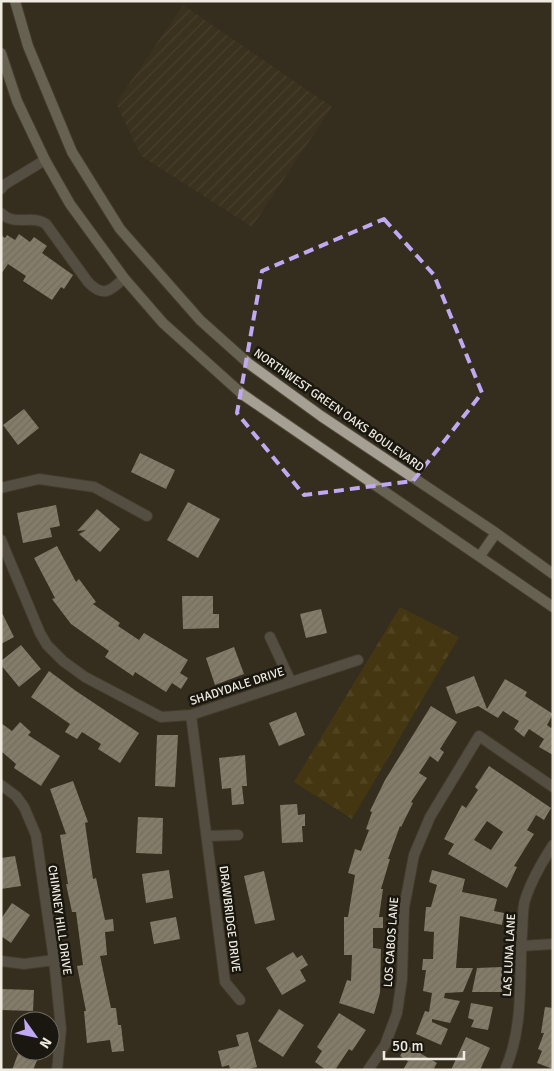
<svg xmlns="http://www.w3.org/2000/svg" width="554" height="1071" font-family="Signika,sans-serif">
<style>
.industrial{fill:url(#industrial-furrows)}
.forest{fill:url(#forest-firs)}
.building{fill:url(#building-hatch);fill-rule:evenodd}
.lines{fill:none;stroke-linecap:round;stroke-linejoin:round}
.minor-casing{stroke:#534c3d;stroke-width:12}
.secondary-casing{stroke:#534c3d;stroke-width:12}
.minor{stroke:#7a776f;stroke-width:10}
.secondary{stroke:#a5a093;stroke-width:10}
.marked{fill:none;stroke:#c0a8f3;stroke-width:4;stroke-dasharray:10 6;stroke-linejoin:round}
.labels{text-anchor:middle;stroke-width:5;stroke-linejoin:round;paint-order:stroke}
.street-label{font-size:12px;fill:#f0ebe1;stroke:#19170f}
</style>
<defs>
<pattern id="industrial-furrows" width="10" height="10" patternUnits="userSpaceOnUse" patternTransform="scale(1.25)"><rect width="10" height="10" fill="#413821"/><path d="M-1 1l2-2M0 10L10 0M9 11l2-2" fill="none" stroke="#5d5541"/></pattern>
<pattern id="forest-firs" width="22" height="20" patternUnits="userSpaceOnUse" patternTransform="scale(1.25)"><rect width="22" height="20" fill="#574200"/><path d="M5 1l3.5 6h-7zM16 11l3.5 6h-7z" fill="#6f5d25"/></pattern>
<pattern id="building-hatch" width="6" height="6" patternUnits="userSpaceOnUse" patternTransform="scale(1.25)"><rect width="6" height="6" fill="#e3dbc7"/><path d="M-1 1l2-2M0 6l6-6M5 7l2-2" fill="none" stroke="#c4bdad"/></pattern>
</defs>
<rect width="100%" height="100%" fill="#352e1e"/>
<path class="industrial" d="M183,5L332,107L252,227L141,156L116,103Z"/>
<path class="forest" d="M400,607L459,637L352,819L294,782Z"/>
<path class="building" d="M19,234L30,242L34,237L47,246L42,253L73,275L64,289L61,287L52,300L23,281L26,276L8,264L1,274V235L5,238L7,235L15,240Z
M24,409L39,428L18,445L3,425Z
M140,453L175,470L166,489L131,472Z
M188,502L220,519L198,558L167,540Z
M56,505L60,526L50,528L52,537L23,543L17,513Z
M97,509L120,529L100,552L79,534L86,530L77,531Z
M57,546L76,582L79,579L96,602L93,604L120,623L118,626L139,640L144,633L188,660L180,673L188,678L181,689L172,683L166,692L135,672L133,676L105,657L109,651L71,624L52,599L55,598L34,558Z
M182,596H213V614H219V628L183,629Z
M321,609L327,633L306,638L300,614Z
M1,611L14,637L1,644Z
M21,645L41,669L19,687L1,665V661Z
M234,647L244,674L215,685L206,658Z
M49,671L76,691L139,733L120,763L98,749L101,744L82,732L77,739L65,732L70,724L31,697Z
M474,676L487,709L505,679L527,692L525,696L553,714L547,725L551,728L553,726V755L539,747L544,739L529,729L524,737L514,729L519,721L503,711L498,718L478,706L456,714L446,687Z
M431,706L457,722L440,749L444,752L438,762L430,756L419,773L427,778L411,802L413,803L401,827L400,826L388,859H390L381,889H383L379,917H383V928H373V948L381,949L380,993L374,1014L339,1003L347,980L351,981L352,955H344V917H348L355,875L348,873L355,849L361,851L369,830L366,829L372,812L370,811L385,780Z
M296,712L305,735L279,746L269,723Z
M20,722L31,732L28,735L60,756L41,786L14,768L16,764L1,751V723L12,731Z
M157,735H178L175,787L155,786Z
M245,755L247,786H242L244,804L232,805L231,788L222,789L219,758Z
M489,766L551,808L544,820L536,815L527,830L534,834L514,866L517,867L507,888L448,854L454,844L444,839L462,805L466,808L478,790L475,787ZM487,821L503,832L491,850L474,840Z
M73,781L88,822L85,823L93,879L96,878L105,920L113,919L114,931L105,932L107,955L100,956L111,1008H116L118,1025H121L124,1051L112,1052L110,1040L87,1043L84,1011H86L77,966L83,965L76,912H72L66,884H68L60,835L66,834L50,789Z
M297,804L298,815L305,814V826H302L303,842L282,843L280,805Z
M138,817L163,818L162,854L136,853Z
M15,856L21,886L1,889V858Z
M169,870L173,898L146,903L142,874Z
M432,870L465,879L462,892L497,899L494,911L504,913L502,925L460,916L456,968H473L463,992L445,993L444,998L460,1001L450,1023L432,1019V1022L448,1029L441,1045L416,1034L425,1011L429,1012L432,993L423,991L426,970H422L423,959H433L434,932L424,931L426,907H431L437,885L429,882Z
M264,871L275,920L255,924L244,876Z
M12,903L30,915L11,943L1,936V919Z
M176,917L180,939L154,944L150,922Z
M293,952L297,958L302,955L308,965L300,970L306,981L282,995L266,968Z
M502,967V992H472L477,968Z
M1,989L34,990L33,1011L1,1010Z
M471,1003L493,1007L488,1030L471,1027L474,1020L468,1018Z
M545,1007L553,1008V1069L537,1063L542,1051L538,1049L544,1033H541Z
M279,1009L304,1025L283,1057L258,1041Z
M339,1013L366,1030L352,1051L349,1049L335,1070H326L315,1062L322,1051L317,1047Z
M248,1032L257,1067L245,1070H230L229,1065L222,1067L218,1051L239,1046L236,1035Z
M466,1037L490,1048L480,1070H451Z
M406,1045L437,1063L433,1070H403L408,1061L400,1056Z
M19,1051H41L33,1070H12Z"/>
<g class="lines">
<defs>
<path id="minor" d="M1,189L4,185L45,160
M1,213C14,227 32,214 46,224L88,282C103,298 111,291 124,278
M1,488L39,479L94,487L147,516
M1,540L40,633L47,645L63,661L85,677L161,717L191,715L358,660
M270,637L291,682
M191,715L225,982L240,1000
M1,785L16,796L24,807L36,835L54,960L61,1029L57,1070
M207,836L238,835
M521,946L553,944
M1,961L24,964L54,960
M368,1070L385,1045L397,1013L402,979L404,908L414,855L430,817L479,736L553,787
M505,1070C524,1027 519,980 522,934C523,923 522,910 525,900C531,881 542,862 553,845"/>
<path id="secondary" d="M15,1L28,46L72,152L120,229L200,320L248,363L321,416L496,533L553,574
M1,53L17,101L45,160L70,204L124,278L163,323L242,394L553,607
M480,556L496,533"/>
</defs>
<use href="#minor" class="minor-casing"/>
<use href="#secondary" class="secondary-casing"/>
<use href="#minor" class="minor"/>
<use href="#secondary" class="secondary"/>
</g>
<path d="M0 0H554V1071H0ZM384,219L434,275L482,393L413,481L304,495L237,413L262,271Z" fill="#352e1e" fill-opacity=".55" fill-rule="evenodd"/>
<path class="marked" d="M384,219L434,275L482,393L413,481L304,495L237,413L262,271Z"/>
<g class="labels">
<g class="street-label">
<text transform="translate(339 410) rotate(35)" y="4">NORTHWEST GREEN OAKS BOULEVARD</text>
<text transform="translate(237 686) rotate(-18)" y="4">SHADYDALE DRIVE</text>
<text transform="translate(230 919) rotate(83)" y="4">DRAWBRIDGE DRIVE</text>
<text transform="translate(60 920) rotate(82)" y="4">CHIMNEY HILL DRIVE</text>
<text transform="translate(391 942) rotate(-86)" y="4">LOS CABOS LANE</text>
<text transform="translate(509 955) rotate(-87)" y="4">LAS LUNA LANE</text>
</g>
</g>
<rect width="554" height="1071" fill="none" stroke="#f0ebe1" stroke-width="5"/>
<g transform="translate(35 1036) rotate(123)"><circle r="24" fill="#19170f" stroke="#6f6c63"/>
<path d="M0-4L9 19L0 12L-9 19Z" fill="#c0a8f3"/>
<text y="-8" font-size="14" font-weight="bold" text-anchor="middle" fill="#f0ebe1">N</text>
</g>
<path d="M384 1051v8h80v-8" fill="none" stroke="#f0ebe1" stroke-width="2.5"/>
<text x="392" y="1051" font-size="15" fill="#f0ebe1" stroke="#19170f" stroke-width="4" paint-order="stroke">50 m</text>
</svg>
